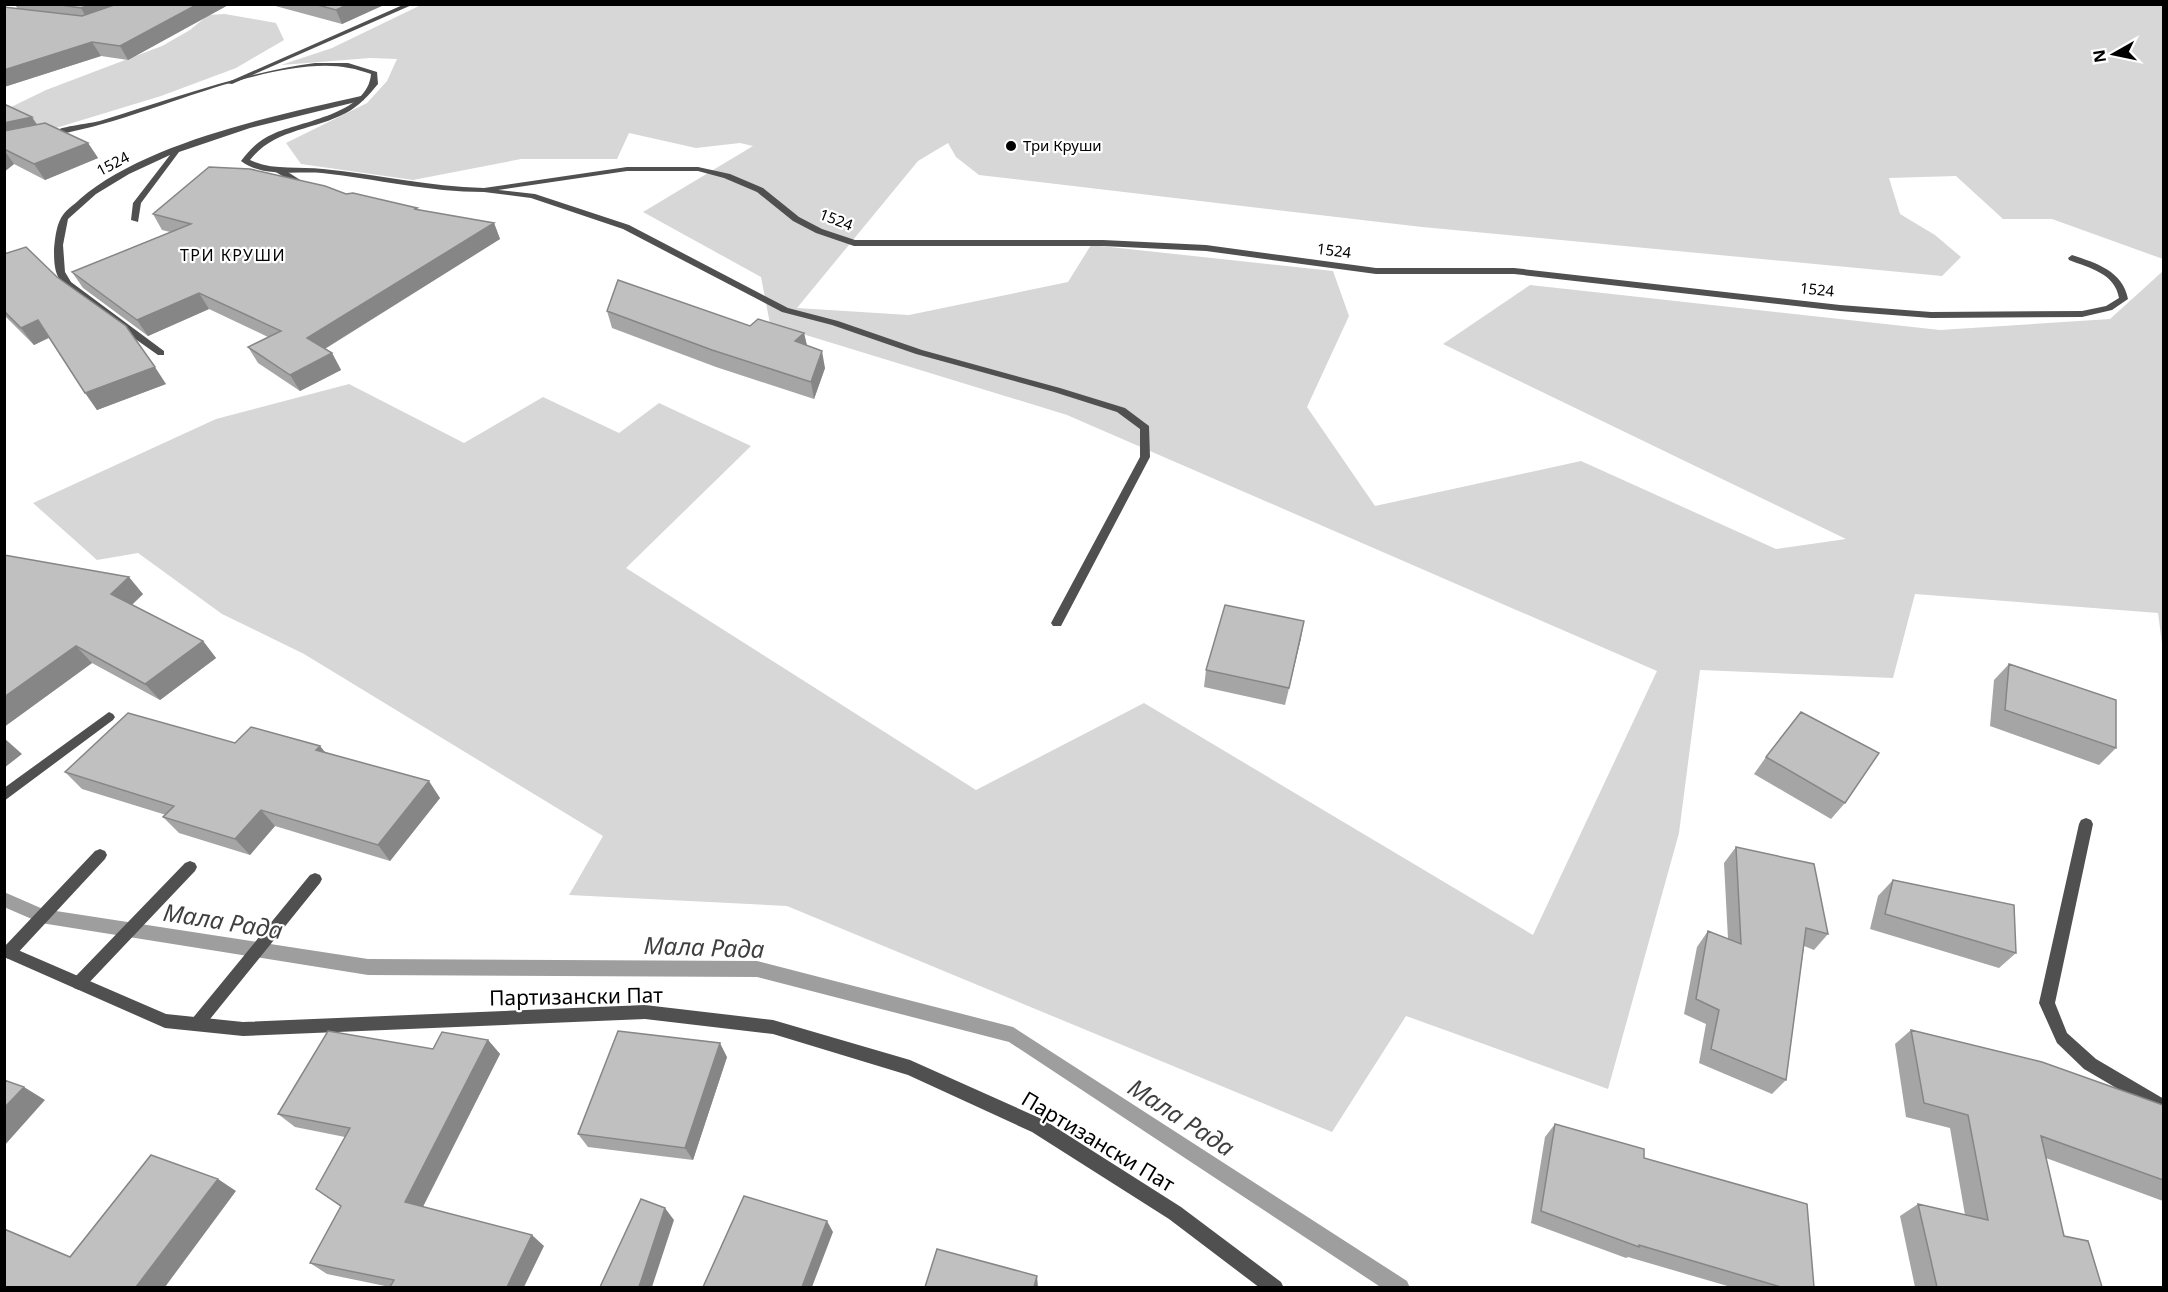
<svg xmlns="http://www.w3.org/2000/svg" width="2168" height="1292" font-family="'Noto Sans',sans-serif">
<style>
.green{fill:#d7d7d7}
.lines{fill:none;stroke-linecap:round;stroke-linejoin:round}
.stream{fill:#9e9e9e;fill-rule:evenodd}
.lane{fill:#505050;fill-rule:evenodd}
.street{fill:#505050;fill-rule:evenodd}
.wall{fill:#a5a5a5}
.shaded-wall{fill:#868686}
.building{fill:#c0c0c0;stroke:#868686;stroke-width:1.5}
.poi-dot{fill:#000;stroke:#fff;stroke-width:2}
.labels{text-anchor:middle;stroke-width:4.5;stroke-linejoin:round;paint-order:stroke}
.far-poi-label{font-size:15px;fill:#000;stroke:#fff;text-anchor:start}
.far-street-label{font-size:15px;fill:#000;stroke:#fff}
.far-neighbourhood-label{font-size:16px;letter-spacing:1.5px;fill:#000;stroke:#fff}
.near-street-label{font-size:21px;fill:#000;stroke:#fff}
.near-water-label{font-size:24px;font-style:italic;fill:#3f3f3f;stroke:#fff}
</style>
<rect width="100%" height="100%" fill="#fff"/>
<path class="green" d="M423,4L2163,5V259L2052,219H2003L1956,176L1889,178L1900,214L1935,235L1961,257L1942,276L1422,227L979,175L956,157L948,143L918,161L797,308L909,315L1068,282L1091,245L1333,271L1349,316L1307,407L1375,506L1581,461L1776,549L1846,539L1443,344L1530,285L1940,330L2110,319L2163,271V651L2158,613L1915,594L1893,678L1700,670L1679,833L1608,1089L1406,1016L1332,1132L787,906L569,895L603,836L304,654L222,614L138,553L97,560L33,503L216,419L349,384L464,443L543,397L619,433L659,403L751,446L626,568L976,790L1144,703L1533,935L1657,671L1067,415L770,324L761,277L643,212L753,146L740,143L696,148L629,133L617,159H521L413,180L301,164L286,143L367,103L387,81L397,59L370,58L281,65L332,48Z
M225,14L276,23L284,40L236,68L161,96L46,131L5,110L46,90L162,46L190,30L208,15Z"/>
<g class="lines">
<path class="stream" d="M4,892L43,909L368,959L757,961L1013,1027L1407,1281L1410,1288H1382L1009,1042L757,977L368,975L41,923L4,907Z"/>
<path class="lane" d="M405,4H414L232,84L226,83Z
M361,96H364V100L250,128L179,152L141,203L138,222L131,220L133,203L170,155L129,174L96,194L68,219L63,245L65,272L71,282L164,351V355H158C133,337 108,320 84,301C76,295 65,289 60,280C54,272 54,259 54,249C55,239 56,227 61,218C65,210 74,205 80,199C146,142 277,115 361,96Z
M274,167H280L308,185L301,187L274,171Z
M481,188L535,194L629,225L788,308L838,321L922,350L1060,388L1125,408L1149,426L1150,457L1061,626H1053L1051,623L1140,457V429L1117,412L1054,392L916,354L832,325L782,312L623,229L531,198L484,192L480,190Z
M109,712L113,714L115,717L113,720L4,801V788Z
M2086,818L2091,820L2093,824L2055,1003L2067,1033L2096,1059L2164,1099V1116L2084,1069L2057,1043L2039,1003L2079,824L2081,820Z
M100,849L105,851L107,855L105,859L14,957L9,959L4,957V947L95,851Z
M190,861L195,863L197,867L195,871L84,988L79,990L74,988L72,983L74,978L185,863Z
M315,873L320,875L322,879L320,883L202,1029L197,1031L192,1029L189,1024L192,1019L310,875Z"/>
<path class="street" d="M315,63H348L377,72L378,84C369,95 359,106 346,113C314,130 274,129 250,160C273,171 298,166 323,169C377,174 429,187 484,188L627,167H698L730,174L763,188L799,217L822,229L855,240H1103L1206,245L1376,268H1514L1840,305L1931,312L2082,311L2106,306L2119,298C2115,273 2089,268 2069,260L2068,258L2072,255C2096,263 2123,271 2128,299L2112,310L2082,317L1931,318L1840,311L1514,274H1376L1206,251L1103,246H854L816,233L793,221L757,192L724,178L698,171H627L484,192C429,192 377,179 322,173C296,171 263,178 241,161C250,149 259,140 273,134C301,121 368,114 371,74C364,72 357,69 349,68C291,56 191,96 135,114C107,124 78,130 50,137L46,135C61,125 86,125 103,120C174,98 242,73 315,63Z
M4,944L166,1014L243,1022L645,1005L773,1020L910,1060L1044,1120L1181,1207L1281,1282L1284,1288H1260L1169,1219L1032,1132L908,1075L773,1034L645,1019L243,1036L165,1028L4,957Z"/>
</g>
<path class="wall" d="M15,4H230L128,60L101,56L4,87V7L17,8Z
M268,4H386L342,24Z
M4,104L37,124L88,143L98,158L45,180L14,164L4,172Z
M346,194L418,210L494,223L500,239L325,349L332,353L341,370L300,391L258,363L248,347L268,337L209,309L148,336L83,288L72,272L170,232L162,230L153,214Z
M4,254L166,384L97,410L49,338L34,345L4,315Z
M607,311L750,326L804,333L807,346L825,368L814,399L716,367L612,328Z
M4,555L143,594L132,605L203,641L216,658L160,700L92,663L4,727Z
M1301,638L1285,705L1204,687L1206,670Z
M2009,664L2116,748L2099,765L1990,726L1994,680Z
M235,743L320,746L325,752L440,798L390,861L275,826L250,855L179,833L163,817L166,815L82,789L65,772Z
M1766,757L1845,803L1831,819L1754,774Z
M1736,847L1828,934L1814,950L1804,946L1786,1080L1772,1094L1699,1063L1706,1024L1684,1014L1697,947L1708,931L1728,939L1724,863Z
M1893,880L2016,953L1999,968L1870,929L1878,896Z
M1911,1030L2163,1105V1201L2046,1158L2064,1236L2102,1287H1915L1900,1216L1918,1204L1965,1215L1950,1128L1906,1117L1895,1044Z
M488,1040L500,1054L423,1207L544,1246L390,1287L327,1274L310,1263L341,1207L316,1189L345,1137L295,1127L278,1114L433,1049Z
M727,1057L693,1160L588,1147L578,1134Z
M1555,1124L1644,1158L1814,1287H1731L1628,1257L1626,1258L1531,1223L1545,1137Z"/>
<path class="shaded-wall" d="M92,4H141L89,22L81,8Z
M198,4H230L128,60L120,46Z
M349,4H386L342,24L336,10Z
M92,42L101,56L4,87V70Z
M32,117L42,132L4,141V123Z
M88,143L98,158L45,180L34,164Z
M4,150L14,164L4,172Z
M494,223L500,239L316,354L307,338Z
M199,293L209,309L148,336L137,320Z
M38,320L50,337L34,345L21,328Z
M804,333L808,350L795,341Z
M822,351L825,368L814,399L811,382Z
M332,353L341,370L300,391L290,375Z
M155,367L166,384L97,410L85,393Z
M129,577L143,594L125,611L111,594Z
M1304,621L1301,638L1285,705L1289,688Z
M203,641L216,658L160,700L145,684Z
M76,646L92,663L4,727V697Z
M4,738L22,754L4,768Z
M320,746L333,763L316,750Z
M429,781L440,798L390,861L378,845Z
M261,810L275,826L250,855L235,839Z
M488,1040L500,1054L419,1214L405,1202Z
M720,1043L727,1057L693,1160L685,1148Z
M24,1087L45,1100L4,1146V1108Z
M218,1179L236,1191L165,1287H136Z
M665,1208L674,1220L652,1287H639Z
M827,1221L833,1232L812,1287H802Z
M532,1235L544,1246L524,1287H507Z
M1037,1276L1038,1287H1034Z"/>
<path class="building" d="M54,4H92L81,8Z
M117,4H198L120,46L92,42L4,70V7L82,16Z
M314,4H349L336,10Z
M4,104L32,117L4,123Z
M45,123L88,143L34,164L4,149V131Z
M209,167L250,169L325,186L346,194L353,193L417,208L414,209L494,223L307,338L332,353L290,375L248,347L281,331L199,293L137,320L72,272L191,224L153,214Z
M26,247L57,277L126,326L155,367L85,393L38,320L21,328L4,311V254Z
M618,280L750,326L758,319L804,333L795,341L822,351L811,382L712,350L607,311Z
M4,555L129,577L111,594L203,641L145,684L76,646L4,697Z
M1225,605L1304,621L1289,688L1206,670Z
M2009,664L2116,700V748L2005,710Z
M1801,712L1879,753L1845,803L1766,757Z
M128,713L235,743L251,727L320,746L316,750L429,781L378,845L261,810L235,839L163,817L174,806L65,772Z
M1736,847L1814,864L1828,934L1806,928L1786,1080L1711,1049L1719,1010L1696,999L1708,931L1741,944Z
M1893,880L2014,905L2016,953L1885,914Z
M1911,1030L2042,1062L2163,1105V1180L2041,1136L2064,1236L2088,1241L2102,1287H1937L1918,1204L1988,1220L1968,1115L1924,1103Z
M328,1031L433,1049L442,1032L488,1040L405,1202L532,1235L507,1287H390L394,1280L310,1263L341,1206L316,1189L350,1128L278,1114Z
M618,1031L720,1043L685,1148L578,1134Z
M4,1080L24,1087L4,1108Z
M1555,1124L1644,1149V1158L1807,1204L1814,1287H1781L1639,1245V1247L1541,1211Z
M151,1155L218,1179L136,1287H4V1229L70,1257Z
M744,1196L827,1221L802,1287H703Z
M641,1199L665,1208L639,1287H600Z
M937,1249L1037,1276L1034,1287H925Z"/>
<circle class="poi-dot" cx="1011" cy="146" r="6"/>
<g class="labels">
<g class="far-poi-label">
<text x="1023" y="151">Три Круши</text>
</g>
<g class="far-street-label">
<text transform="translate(113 164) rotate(-28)" y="5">1524</text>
<text transform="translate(836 220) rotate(21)" y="5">1524</text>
<text transform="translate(1334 251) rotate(7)" y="5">1524</text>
<text transform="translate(1817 290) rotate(6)" y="5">1524</text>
</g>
<g class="far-neighbourhood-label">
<text x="233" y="261">ТРИ КРУШИ</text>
</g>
<g class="near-street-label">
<text transform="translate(576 997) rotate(-1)" y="7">Партизански Пат</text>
<text transform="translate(1098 1142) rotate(31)" y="7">Партизански Пат</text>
</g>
<g class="near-water-label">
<text transform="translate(223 922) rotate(9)" y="8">Мала Рада</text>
<text transform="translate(704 948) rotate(2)" y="8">Мала Рада</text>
<text transform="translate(1181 1118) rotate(33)" y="8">Мала Рада</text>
</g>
</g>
<rect width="2168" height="1292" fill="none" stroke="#000000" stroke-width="12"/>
<g transform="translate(2114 54) rotate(261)" stroke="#ffffff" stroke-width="4.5" paint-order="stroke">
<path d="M0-4.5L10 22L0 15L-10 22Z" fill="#000000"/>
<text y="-9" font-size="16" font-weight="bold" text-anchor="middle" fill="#000000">N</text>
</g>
</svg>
